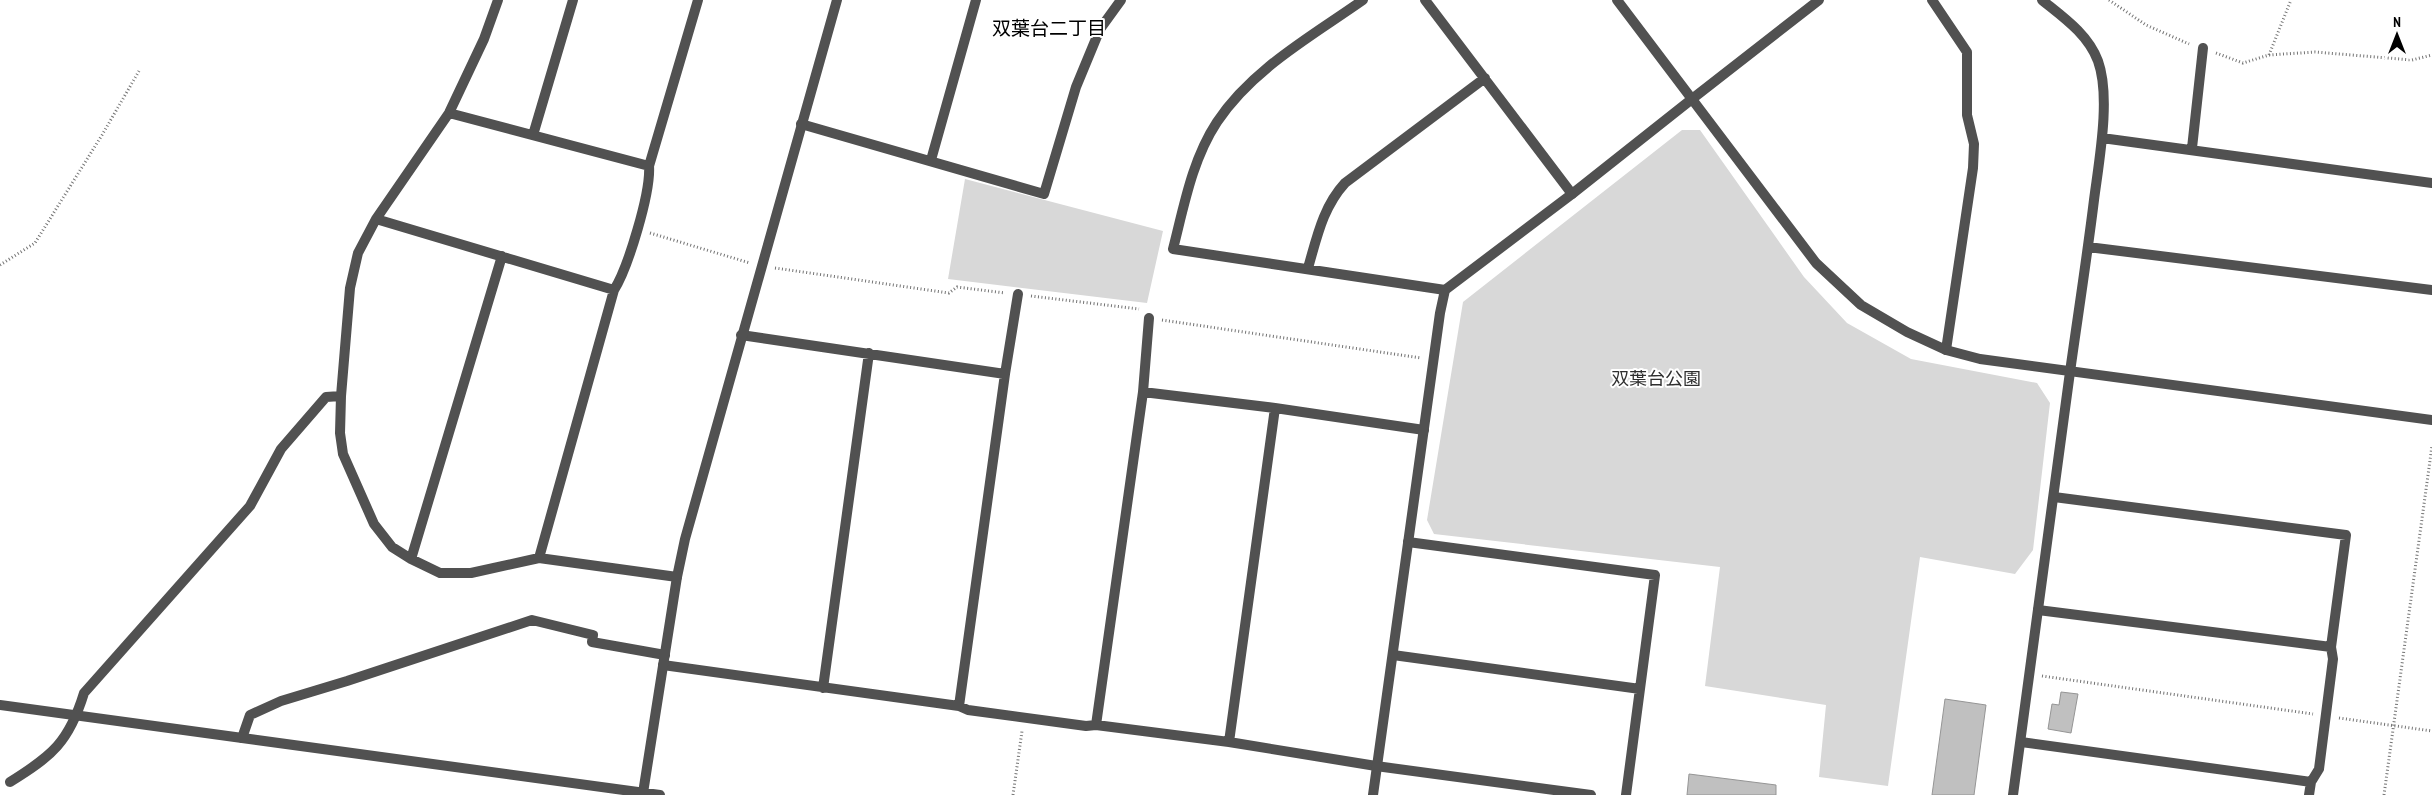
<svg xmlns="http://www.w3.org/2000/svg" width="2432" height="795" font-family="'PT Sans Narrow','Noto Sans JP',sans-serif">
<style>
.green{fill:#d8d8d8}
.building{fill:#c0c0c0;stroke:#959595}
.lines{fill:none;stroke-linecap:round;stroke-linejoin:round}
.path{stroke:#737373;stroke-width:3;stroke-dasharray:1 2.5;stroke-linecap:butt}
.minor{stroke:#515151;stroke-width:10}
.tertiary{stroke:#515151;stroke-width:10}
.labels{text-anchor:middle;stroke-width:4;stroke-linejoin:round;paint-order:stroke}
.park-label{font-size:18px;fill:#2f2f2f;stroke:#fff}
.neighbourhood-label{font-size:19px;fill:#000;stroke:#fff}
</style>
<rect width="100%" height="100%" fill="#fff"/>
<path class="green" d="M1682,130H1700L1804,277L1847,323L1911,359L2037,383L2050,403L2033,550L2015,574L1920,557L1888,786L1819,777L1826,705L1705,686L1720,567L1434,534L1427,520L1463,302Z
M965,179L1163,231L1147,303L948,279Z"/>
<path class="building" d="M2061,692L2078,694L2071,733L2048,729L2052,704L2059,705Z
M1945,699L1986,705L1974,795H1932Z
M1689,774L1776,785V795H1687Z"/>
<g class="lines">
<path class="path" d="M2109,0L2146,25L2189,44
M2216,53L2243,63L2269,55L2315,52L2412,60L2432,55
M2269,55L2291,0
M650,233L750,263
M0,265L35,243L102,135L139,71
M775,268L949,293L957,287L1005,293
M1031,296L1139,309
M1162,320L1421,358
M2042,676L2313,714
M2339,718L2432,731
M1013,795L1022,731
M2384,795L2432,446"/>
<path class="minor" d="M498,0L484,39L449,113L376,219L358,253L350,288L341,396L340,433L343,454L374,524L392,547L411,559L440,573H471L539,558L677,577
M1363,0C1312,36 1252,69 1217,122C1192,160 1184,206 1173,249L1445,290
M1425,0L1572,194
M1932,0L1967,52V115L1974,144L1973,168L1946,350
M2042,0C2063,17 2088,34 2098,61C2111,97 2099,161 2094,200C2087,257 2078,315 2070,372
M1692,99L1819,0
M449,113L649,166
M801,124L1044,194L1076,87L1100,29L1121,0
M533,135L573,0
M2102,138L2432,183
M2192,148L2203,48
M931,160L976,0
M376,219L614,290L539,558
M2088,247L2432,290
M1308,268C1317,237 1323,207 1345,183L1485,78
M614,290C628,268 651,192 649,166L698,0
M741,335L1005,374
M1143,392L1149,318
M1408,542L1655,575L1626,795
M411,559L502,256
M2038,610L2331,647L2346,535L2054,497
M1393,655L1640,689
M663,665L959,706L968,710L1086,726L1096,725L1229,742L1376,766L1591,795
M823,688L869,353
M959,706L1005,374L1018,294
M1096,725L1143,392L1275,408L1424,430
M242,738L250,715L281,701L347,681L532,620L593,635L592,642L665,655
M1229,742L1275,408
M2021,742L2311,782L2309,795
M10,782C52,756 69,742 84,693L250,506L281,449L326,397L341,396
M2311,782L2319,769L2333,659L2331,647"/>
<path class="tertiary" d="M1617,0L1816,263L1861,305L1907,332L1946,350L1980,359L2432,420
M0,705L660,795
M643,793L677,577L685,539L837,0
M1373,795L1440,313L1445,290L1572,194L1692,99
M2013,795L2070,372"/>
</g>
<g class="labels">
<g class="park-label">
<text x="1656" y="385">双葉台公園</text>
</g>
<g class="neighbourhood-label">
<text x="1049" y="35">双葉台二丁目</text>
</g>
</g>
<g transform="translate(2397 35)" stroke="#ffffff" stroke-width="4" paint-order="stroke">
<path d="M0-4L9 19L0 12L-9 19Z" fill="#000000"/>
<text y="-8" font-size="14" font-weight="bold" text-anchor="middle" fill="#000000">N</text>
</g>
</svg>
